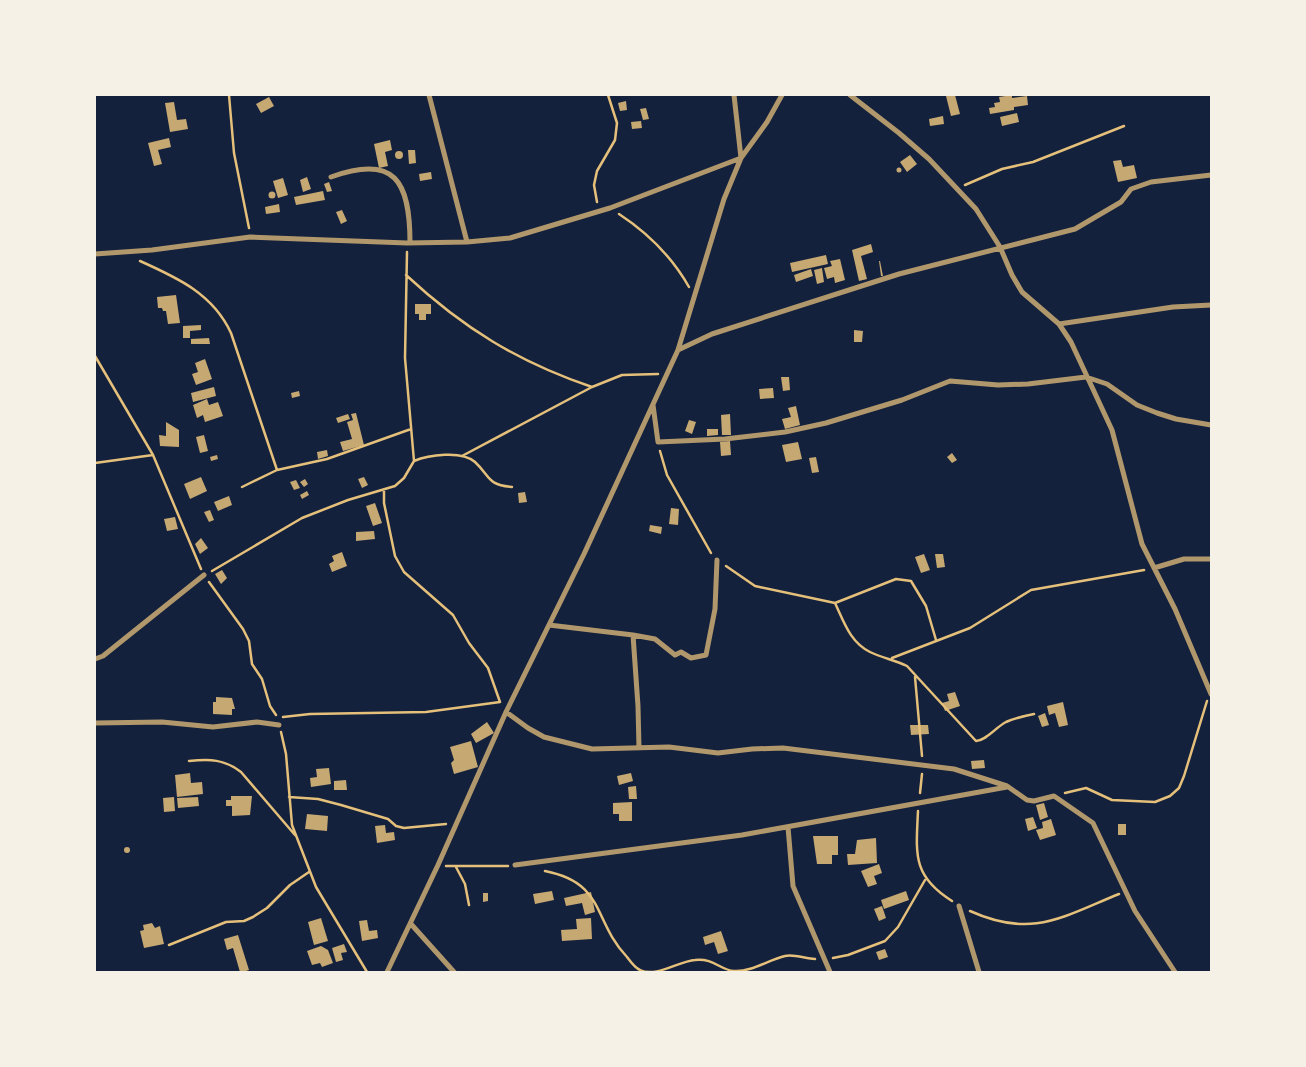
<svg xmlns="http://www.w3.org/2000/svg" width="1306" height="1067" font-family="'Exo 2',sans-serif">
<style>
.building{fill:#c6a872}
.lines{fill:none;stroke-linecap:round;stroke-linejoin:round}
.path{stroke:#e5c07b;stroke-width:2.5}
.minor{stroke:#b1986c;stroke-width:5}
</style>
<rect width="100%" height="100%" fill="#14213d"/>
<path class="building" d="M955,95L960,114L951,116L946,96Z
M1012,95V98L1027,96L1028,105L1014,107V110L990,114L989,108L995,107L994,103L1000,102L999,97Z
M269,97L274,106L261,113L256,104Z
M626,101L627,110L620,111L618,103Z
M174,102L177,120L186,119L188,129L170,132L165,103Z
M646,108L649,119L643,120L640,109Z
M1017,113L1019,122L1002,126L1000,117Z
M943,116L944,124L930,126L929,119Z
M641,121L642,128L632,129L631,122Z
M169,138L171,147L158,150L162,164L154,166L148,143Z
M390,140L392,150L385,152L388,166L379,168L374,144Z
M408,150H415L416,163L409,164Z
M395 155a4 4 0 1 1 8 0a4 4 0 1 1-8 0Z
M910,155L917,164L907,172L900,162Z
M1121,160L1123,167L1134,165L1137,178L1118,182L1113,161Z
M896.5 170a2.5 2.5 0 1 1 5 0a2.5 2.5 0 1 1-5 0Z
M431,172L432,179L420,181L419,174Z
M307,177L311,189L303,192L300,180Z
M283,178L288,195L278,198L273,181Z
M329,182L332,191L327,192L324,184Z
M323,191L325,200L296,205L294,197Z
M268.5 195a3.5 3.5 0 1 1 7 0a3.5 3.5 0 1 1-7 0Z
M279,204L280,212L266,214L265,207Z
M342,210L347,221L341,224L336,212Z
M871,244L873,252L861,256L867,279L859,281L852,250Z
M826,255L828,264L792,272L790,263Z
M840,259L845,280L835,283L834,277L827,279L824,268L832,266L830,261Z
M879,261H880L883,276H881Z
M822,268L824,282L817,284L814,270Z
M811,269L813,276L796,282L794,275Z
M176,295L180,323L168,324L166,311H163L162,308H158L157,297Z
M415,304H431V314H426V320H419V314H415Z
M201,325V330L190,331V338H183V326Z
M854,330L863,331L862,342H854Z
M209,338L210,344H191V339Z
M205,359L212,379L196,385L192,374L198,372L195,363Z
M781,377H789L790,390L783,391Z
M214,387L216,396L193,402L191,393Z
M773,388L774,398L760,399L759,389Z
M299,391L300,396L292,398L291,393Z
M207,399L209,405L218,402L223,416L205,422L203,415L197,418L193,405Z
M796,406L800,425L785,429L782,419L791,417L788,408Z
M356,413L364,445L343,451L340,442L352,439L347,422L353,420L351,414Z
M348,414L350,419L338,423L336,418Z
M730,414L731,435H722L721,415Z
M689,420L696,422L692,434L685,431Z
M166,422L179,430V447L160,446L159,435L166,436Z
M707,429H718V435L707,436Z
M204,435L208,451L200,453L196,437Z
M730,441L731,455L721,456L720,442Z
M798,442L802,459L786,462L782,445Z
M327,450L328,456L318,459L317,452Z
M952,453L957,460L952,463L947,457Z
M217,455L218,459L211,461L210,457Z
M816,457L819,472L812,473L809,458Z
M201,477L207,491L190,499L184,484Z
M364,477L368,485L362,488L358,479Z
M305,479L308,484L304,487L300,482Z
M296,480L300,488L294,490L290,482Z
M307,491L309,495L302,499L300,495Z
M525,492L527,502L519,503L518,493Z
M229,496L232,505L218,511L214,502Z
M375,503L382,523L373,526L366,506Z
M671,508L679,509L678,525L669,524Z
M210,510L214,520L209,522L204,512Z
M175,517L178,529L167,531L164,519Z
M650,525L662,527L661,534L649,531Z
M374,531L375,539L356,541V532Z
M201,538L208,548L200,554L195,544Z
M342,552L347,566L332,572L329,564L334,561L332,556Z
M924,554L930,570L921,573L915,557Z
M935,554H943L945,567L937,568Z
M222,570L227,578L221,584L215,574Z
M955,692L960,706L945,711L942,703L949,701L947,694Z
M216,697L232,698L235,709H232V715L213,714V702H216Z
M1063,702L1068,725L1059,727L1055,713L1049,715L1047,706Z
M1045,713L1049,725L1042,727L1038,716Z
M487,722L494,733L476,743L471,734Z
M910,725H928L929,734L911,735Z
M471,741L478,767L454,774L451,763L454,760L450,747Z
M984,760L985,768L972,769L971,761Z
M329,768L331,784L311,787L310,778L317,777L316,769Z
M190,773L191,783L202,782L203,794L177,797L175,775Z
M631,773L633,781L619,785L617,776Z
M346,780L347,790H334V781Z
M636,786L637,799H629L628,787Z
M231,796H252L250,815L232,816V806H226V800H231Z
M174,797L175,811L164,812L163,798Z
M198,797L199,806L178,808L177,798Z
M632,802V821H619V814H613V803Z
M1044,803L1048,817L1040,820L1036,805Z
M307,814L328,816L327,831L305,829Z
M1033,817L1037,828L1028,831L1025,819Z
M1051,819L1056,835L1040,840L1036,830L1043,828L1042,822Z
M1118,824H1126V835H1118Z
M385,825L386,833L394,832L395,840L377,843L375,826Z
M813,836H838V855H832V864H817Z
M876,838L877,863L848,865L847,854H855L857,840Z
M124 850a3 3 0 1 1 6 0a3 3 0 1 1-6 0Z
M879,864L882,873L874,876L877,884L868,887L861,871Z
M552,891L554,900L535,904L533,894Z
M906,891L909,900L884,909L881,900Z
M591,892L595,912L585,915L582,903L566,906L564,898Z
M483,893H488V901L483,902Z
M882,906L886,918L879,921L874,909Z
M321,918L328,941L314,945L308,922Z
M591,918L592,939L562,941L561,930L577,929L576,919Z
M367,920L369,931L377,930L378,938L362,941L359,921Z
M152,923L155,928L160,926L164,944L144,948L140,931L144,930L143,925Z
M721,931L728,951L718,954L714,942L705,945L703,937Z
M238,935L249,970L243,972H240L233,948L227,950L224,939Z
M344,944L347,952L341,953L343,960L336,962L332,948Z
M321,946L328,950L333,963L322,967L320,963L312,965L307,951Z
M885,949L888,957L879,960L876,952Z"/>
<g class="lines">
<path class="path" d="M229,95L234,153L249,228
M965,185L1002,169L1033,162L1124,126
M597,202L594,185L597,171L615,140L617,123L608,95
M619,214C648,233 672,257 689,287
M140,261C178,278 213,294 231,333L277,470
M406,275C463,328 518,362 592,387
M95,356L153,455L201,569
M660,451L667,475L711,553
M462,456L592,387L622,375L658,374
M414,461C428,455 462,450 475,462C491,477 487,485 512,487
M95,463L153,455
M242,487L277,470L327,459L411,429
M384,491V503L395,556L404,572L453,615L469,643L488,668L500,702
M726,566L755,586L835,603C844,622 850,642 870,652C882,658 895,660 907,666L976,741C987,740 996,727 1006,722C1015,718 1024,716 1034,714
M212,571L302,518L348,500L395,486L404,478L414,461L405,358L407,252
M209,582L243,629L249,641L252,664L262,679L270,706L276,715
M835,603L896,579L911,581L926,606L936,640
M892,658L970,628L1031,590L1144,570
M915,677L922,756
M283,717L310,714L426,712L500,702
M281,732L286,754L292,825L316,887L367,972
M189,761C210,759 224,759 241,772L295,835
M920,793L922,774
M1065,793L1086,788L1112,800L1155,802L1170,796L1179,788L1184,776L1207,701
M289,797L318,799L341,805L388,819L396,826L404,828L446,824
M918,811C916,854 912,876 952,901
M446,866H508
M456,867L465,884L469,905
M545,871C606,883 592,920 627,957C630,961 635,968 640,970C656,978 679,961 695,960C714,958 720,970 734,971C752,972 768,960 785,956C795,954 806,959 815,959
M970,911C1032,939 1062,917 1119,894
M169,945L226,922L244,921L253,917L267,908L290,885L309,872
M833,958L848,955L885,941L898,927L925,880"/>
<path class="minor" d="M429,95L467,242
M850,95L899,133L929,159L976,209L1000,247L1012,275L1022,292L1059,324L1071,342L1112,430L1142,544L1175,609L1211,694
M331,177C395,154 410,181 410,243
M95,254L152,250L250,237L407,243L467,242L510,238L610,208L741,158L734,95
M1059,324L1173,307L1211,305
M678,350L712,334L899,274L1075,229L1121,202L1131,189L1151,182L1211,175
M653,405L658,442L725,439L785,432L826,423L902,400L950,381L998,385L1028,384L1086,377L1107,384L1137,405L1157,413L1176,419L1211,425
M1154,568L1184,559H1211
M549,625L633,635L638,706L639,748
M633,635L655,639L675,655L681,652L691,658L706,655L715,609L717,560
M95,659L103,656L204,575
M506,712L528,728L544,737L592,749L669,747L718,753L752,749L783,748L954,769L1007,786L1027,800L1034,801L1054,796L1093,823L1135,911L1175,972
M95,723L162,722L213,727L257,722L279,725
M788,827L793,886L830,972
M515,865L742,835L1007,787
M959,906L979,972
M411,924L454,972
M387,972L438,865L506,712L584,554L678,350L724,199L741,158L767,122L782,95"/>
</g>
<rect width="1306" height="1067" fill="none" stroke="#f6f1e7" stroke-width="192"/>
</svg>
